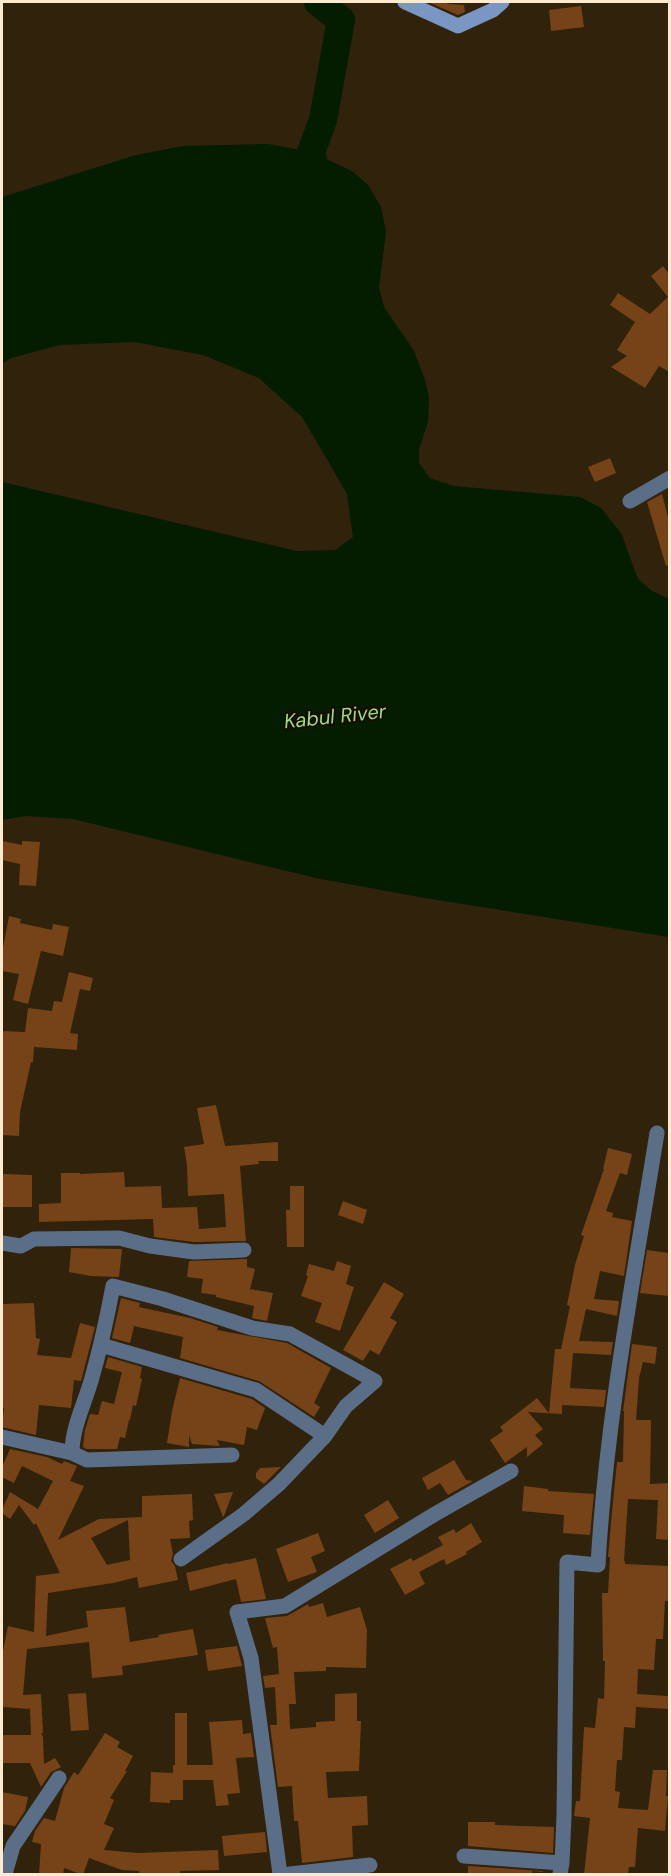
<svg xmlns="http://www.w3.org/2000/svg" width="671" height="1876" font-family="'DM Sans',sans-serif">
<style>
.water{fill:#041c00}
.lines{fill:none;stroke-linecap:round;stroke-linejoin:round}
.river{stroke:#041c00;stroke-width:28}
.building{fill:#764318;fill-rule:evenodd}
.street{stroke:#5b6e88;stroke-width:15}
.secondary{stroke:#7997c2;stroke-width:15}
.labels{text-anchor:middle;stroke-width:4.5;stroke-linejoin:round;paint-order:stroke}
.water-label{font-size:20px;font-style:italic;fill:#9bde7f;stroke:#180b00}
</style>
<rect width="100%" height="100%" fill="#30220b"/>
<path class="water" d="M268,144L311,152L352,171L368,185L381,207L386,231L379,287L384,307L414,351L425,380L429,397L428,421L419,450V463L430,478L454,486L580,497L601,508L621,533L638,579L652,591L669,599V937L419,897L316,878L73,819L25,816L2,820V482L297,551L335,550L353,537L347,494L331,466L302,417L259,378L203,355L135,342L60,345L11,358L2,364V197L136,155L183,146Z"/>
<g class="lines">
<path class="river" d="M318,2L341,20L323,120L311,152L320,190"/>
</g>
<path class="building" d="M428,2H444L449,4L464,5L465,12L458,15Z
M581,6L584,27L551,31L549,10Z
M663,266L669,274V372L659,366L645,388L611,367L627,356L617,350L635,322L610,305L618,293L650,314L668,297L651,276Z
M610,458L616,473L595,482L588,467Z
M662,494L669,521V565L666,566L647,502Z
M2,841L22,845V841L40,842L36,886L19,885L20,864L2,860Z
M9,916L21,919L20,923L52,930L53,924L69,927L63,956L41,951L28,1004L13,1000L19,974L2,971V953Z
M69,972L93,978L90,991L80,989L70,1033L78,1034L77,1050L34,1047L33,1062H31L20,1112L19,1136L2,1135V1031L25,1032L28,1008L52,1011L54,1001L62,1002Z
M216,1105L225,1146L278,1142V1161H258L259,1164L240,1166L246,1241L194,1242L154,1237L153,1219L39,1222V1204L61,1203V1173H80V1174L124,1172L125,1187L161,1186L162,1208L197,1207L199,1229L226,1227L224,1194L188,1196L187,1165L184,1147L204,1144L197,1108Z
M608,1148L632,1154L627,1175L620,1173L606,1211L613,1213L612,1217L632,1221L624,1276L600,1271L594,1299L619,1301L617,1316L586,1309L579,1341L613,1342L611,1355L573,1353L570,1388L606,1390L604,1407L562,1405V1414L528,1412L543,1429L535,1435L543,1444L527,1457V1447L505,1463L490,1440L503,1431L500,1427L537,1398L549,1413L555,1349H561L570,1306L567,1305L575,1265L584,1236L581,1235L604,1169H603Z
M2,1174L32,1175V1207H2Z
M290,1186H304V1247H287L286,1210H290Z
M343,1201L367,1210L363,1224L338,1215Z
M71,1248L122,1249L119,1277L91,1276L69,1272Z
M647,1250L669,1253V1296L640,1293Z
M247,1259V1267L255,1269L250,1289L273,1293L267,1321L252,1318L254,1306L216,1297V1295L201,1293L203,1279L187,1277L189,1261Z
M337,1261L351,1266L346,1284L354,1287L340,1331L315,1322L322,1303L301,1296L308,1276L306,1275L309,1264L334,1271Z
M384,1282L404,1294L390,1318L397,1322L379,1355L370,1350L363,1361L343,1350Z
M121,1298L140,1303L139,1307L190,1318L218,1327L217,1330L287,1343L331,1368L314,1403L320,1407L314,1417L259,1381L180,1358L183,1337L134,1326L130,1343L112,1338Z
M34,1303L36,1338L40,1339L37,1355L71,1358L80,1323L95,1327L81,1381L74,1380L71,1408L39,1405L36,1435L2,1427L4,1408L2,1407V1304Z
M632,1344L657,1347L655,1364L643,1362L639,1378L636,1420H651L650,1484L669,1483V1540L656,1539L658,1500L628,1499L624,1561H625V1564L669,1566L668,1601H665L663,1639H656L654,1670L638,1669L637,1694L668,1696V1709L636,1707L635,1728L624,1727L622,1760H617L615,1791L620,1792L618,1808L648,1810L653,1770H667L666,1796H668L665,1831L638,1828L635,1867H629L628,1875H584L590,1818L574,1816L576,1801H580L584,1727L595,1728L598,1698L604,1699L605,1661H603L602,1593H608L610,1557H608L612,1512L617,1462H623L624,1411H623Z
M108,1357L142,1367L140,1378L142,1379L136,1406L133,1405L130,1420H129L125,1438L120,1437L117,1449H86L83,1447L85,1430L90,1414L98,1415L102,1401L114,1404L122,1372L105,1368Z
M180,1378L252,1399L265,1408L257,1430L247,1427L244,1445L217,1440L220,1446L192,1444L189,1435V1447L167,1443L172,1411Z
M10,1449L47,1457L62,1464L64,1461L77,1466L70,1481L84,1486L58,1540L99,1519L142,1517V1496L192,1494L193,1520L189,1521L190,1538L170,1539L173,1554L171,1561L175,1566L178,1580L139,1588L137,1577L113,1583L48,1593L46,1636L88,1627L86,1611L125,1607L130,1642L159,1637L158,1635L193,1629L198,1655L122,1666L123,1675L92,1678L89,1642L27,1649L23,1695L41,1694L43,1733H41L43,1737L44,1764L55,1758L61,1767L51,1772L41,1787L30,1763H2V1735H31L30,1709L2,1707L3,1651L8,1626L34,1632L36,1576L60,1573L36,1523L34,1525L19,1505L10,1519L2,1513V1510L10,1492L38,1509L53,1481L22,1466L14,1483L2,1477V1467ZM128,1520L130,1560L107,1565L91,1538Z
M454,1460L466,1480L473,1481L448,1495L440,1483L428,1490L422,1478Z
M281,1467L264,1484L256,1478V1473L260,1468Z
M524,1486L548,1489V1491L594,1494L590,1535L563,1533L564,1515L522,1511Z
M233,1492L224,1516L223,1517L214,1494Z
M388,1500L399,1518L375,1533L364,1515Z
M471,1523L482,1542L466,1552L467,1554L446,1565L444,1559L419,1572L425,1584L405,1595L390,1569L411,1558L413,1561L443,1545L438,1537L454,1529L456,1533Z
M318,1533L325,1551L311,1557L317,1572L288,1582L276,1549Z
M256,1558L266,1599L241,1602L236,1579L190,1591L186,1573L228,1563V1564Z
M323,1603L327,1617L360,1607L367,1630L366,1668L326,1667V1671L294,1672L296,1704H289L290,1729L316,1727V1722L335,1721V1694L357,1693V1721H361L359,1771L326,1772L328,1798L367,1796L368,1825L352,1826L353,1857L302,1863L298,1821H294L292,1786L278,1787L270,1725H277L275,1687L265,1688L263,1676L279,1674L277,1647L273,1648L265,1618L287,1616L308,1604L309,1607Z
M237,1646L242,1666L208,1671L205,1650Z
M86,1693L89,1730L71,1731L68,1694Z
M175,1713H187V1765H213L209,1722L242,1720L243,1734L251,1733L254,1757L236,1758L240,1793L227,1794L229,1805L216,1806L213,1780H183V1800H170V1803L150,1802L151,1772L173,1773V1765H175Z
M105,1733L120,1742L117,1747L133,1756L125,1771H127L110,1798L114,1800L104,1824L114,1828L104,1850L138,1853L218,1850L219,1870L180,1871V1873L139,1874V1871L122,1870L89,1858L83,1875L64,1868L63,1875H39L41,1844L32,1842L35,1831L44,1818L55,1821L64,1788L74,1772L78,1775Z
M2,1792L28,1797L25,1811L15,1826L2,1824Z
M468,1822H495V1825L554,1827L553,1853L468,1846Z
M265,1832L267,1852L224,1856L222,1836Z
M468,1866L543,1871V1872L532,1871V1875H468Z"/>
<g class="lines">
<path class="street" d="M630,501L670,478
M2,1243L21,1246L34,1239L119,1238L150,1246L194,1252L244,1250
M101,1345L256,1390L325,1436
M2,1437L72,1453C72,1428 84,1405 91,1381C100,1350 107,1318 113,1286L163,1299L252,1328L290,1334L375,1381L346,1406L325,1436L279,1484L244,1514L181,1559
M72,1453L87,1460L232,1455
M464,1856L562,1863
M5,1874L13,1846L59,1778
M280,1874L251,1658L237,1612L285,1606L435,1514L511,1471
M290,1874L370,1865
M560,1874L562,1863L564,1816L567,1562L598,1565C606,1420 634,1276 657,1133"/>
<path class="secondary" d="M405,2L458,26L493,10L502,2"/>
</g>
<g class="labels">
<g class="water-label">
<text transform="translate(335 716) rotate(-6)" y="7">Kabul River</text>
</g>
</g>
<rect width="671" height="1876" fill="none" stroke="#feeace" stroke-width="6"/>
</svg>
